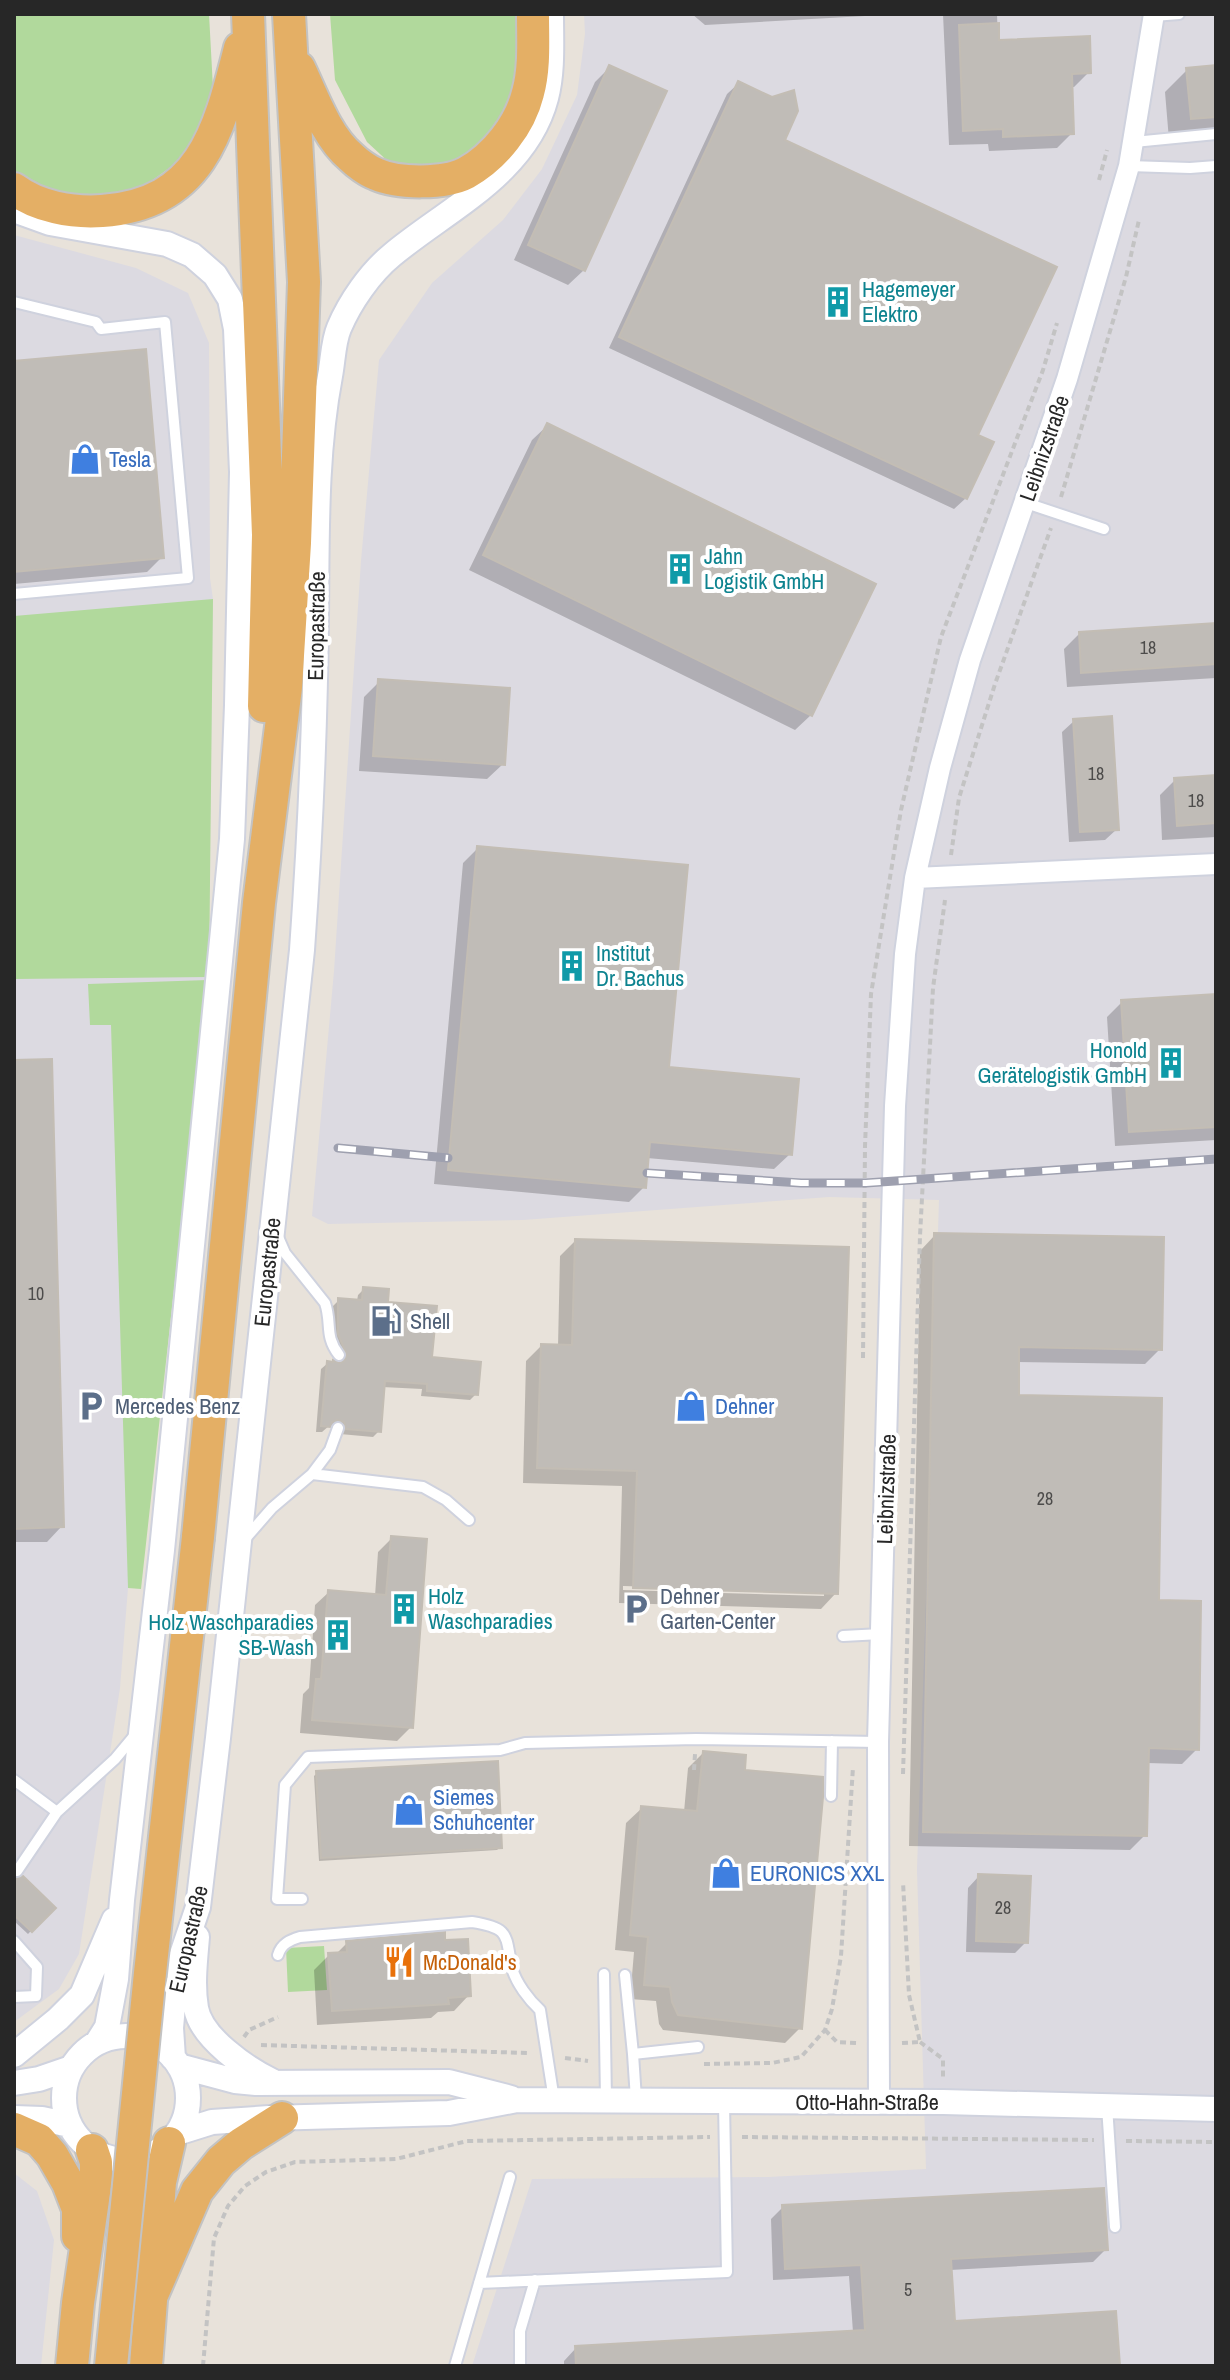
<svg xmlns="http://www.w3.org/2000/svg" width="1230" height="2380" font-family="'Archivo Narrow',sans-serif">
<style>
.industrial{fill:#dcdae1}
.green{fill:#b1d99c}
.shadow{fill:#0003;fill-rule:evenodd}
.building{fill:#c0bcb7;stroke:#c3bdb4;stroke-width:2}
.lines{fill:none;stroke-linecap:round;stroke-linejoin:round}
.service-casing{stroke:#cfd2de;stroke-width:14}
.minor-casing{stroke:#cfd2de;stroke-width:24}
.tertiary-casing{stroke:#cfd2de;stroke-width:28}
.trunk-casing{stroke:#c3c3c3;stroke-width:36}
.path{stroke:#c3c3c3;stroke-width:4;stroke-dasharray:6 4;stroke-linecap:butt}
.service{stroke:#fff;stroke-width:10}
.minor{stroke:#fff;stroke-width:20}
.tertiary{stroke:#fff;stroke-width:24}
.trunk{stroke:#e4af65;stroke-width:32}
.rail-casing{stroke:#9ea0af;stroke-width:9}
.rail{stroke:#fff;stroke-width:6;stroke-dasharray:18;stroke-linecap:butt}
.trunk-bridge-casing{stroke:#c3c3c3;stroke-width:36;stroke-linecap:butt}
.trunk-bridge{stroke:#e4af65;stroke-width:32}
.labels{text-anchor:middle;stroke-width:8;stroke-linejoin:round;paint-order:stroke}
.number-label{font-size:18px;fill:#4d4c4b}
.culture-label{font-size:22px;fill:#0d838f;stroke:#fff;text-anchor:start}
.street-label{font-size:22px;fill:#272727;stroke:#fff}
.shop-label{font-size:22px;fill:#366cbe;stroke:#fff;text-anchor:start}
.service-label{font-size:22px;fill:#4e5e75;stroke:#fff;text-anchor:start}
.food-label{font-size:22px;fill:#c56008;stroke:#fff;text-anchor:start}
</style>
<rect width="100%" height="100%" fill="#e8e2da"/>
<path class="industrial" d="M584,14H1216V2366H472L532,2179L768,2177L926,2169L917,1870L939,1200L829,1197L523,1220L328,1224L312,1216L334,971L361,561L379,360L432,283L503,220L542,169L577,95L585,34Z
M14,235L136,268L188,293L209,343L210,578L213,599L208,980L128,1588L120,1688L79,1954L59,1989L14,2022Z
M14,2173L37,2191L54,2240L41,2366H14Z"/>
<path class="green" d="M14,14H209L213,88L190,153L139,190L85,199L39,189L14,173Z
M330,14H521L514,99L487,144L465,157L431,170L393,166L367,142L335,80Z
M213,599L209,977L14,979V616Z
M208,980L141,1589L128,1588L111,1025H90L88,984Z
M324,1946L327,1990L288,1992L286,1948Z"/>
<path class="shadow" d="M692,14H901L705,25Z
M943,14H997L998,42L1089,72L1074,87H1071L1072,133L1057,148L989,151L988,144L949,145Z
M610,67L584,270L568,285L514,260L595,82Z
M1216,67V136L1169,140L1165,92L1187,70Z
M739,83L782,141L976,436L966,498L954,509L609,348L727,94Z
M14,363L162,557L147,572L14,584Z
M548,425L811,715L795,730L469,570L532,440Z
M1216,625V678L1067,687L1064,649L1079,634Z
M379,682L503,764L487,779L359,771L364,697Z
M1074,721L1117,829L1105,840L1069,842L1062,732Z
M1216,777V837L1162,840L1160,795L1175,780Z
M478,848L667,1069L790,1154L774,1169L647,1158L644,1187L629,1202L434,1184L463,863Z
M1216,996V1140L1115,1146L1107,1017L1122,1002Z
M14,1062L62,1526L47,1542H14Z
M935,1235L1160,1349L1145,1364L1017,1362L1016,1397L1156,1602L1197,1749L1182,1764L1147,1763L1145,1835L1130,1850L909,1846L920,1251Z
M575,1241L836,1593L821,1609L619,1603L622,1486L523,1483L526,1361L541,1346H558L560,1256ZM623,1586L824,1592V1596L623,1590Z
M364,1289L386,1304L430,1359L476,1394L470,1400L421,1396L422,1389L382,1387L379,1431L373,1437L340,1434L338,1428L330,1425L322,1432H316L321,1369L328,1363L343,1366L332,1341L333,1306L339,1300L357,1301L358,1295Z
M392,1538L411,1727L397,1741L300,1733L303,1694L309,1688L315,1605L329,1592L375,1596L378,1552Z
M703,1753L743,1771L800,2028L785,2043L663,2030L659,2024L656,2001L630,1999L634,1952L615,1950L626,1823L642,1808L684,1812L688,1768Z
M317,1773L500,1847L497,1850L319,1861L314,1776Z
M979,1876L1026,1942L1015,1953L966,1952L968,1888Z
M14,1880L53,1908L28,1934L14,1921Z
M443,1942L469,1995L454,2011L438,2012L431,2018L317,2025L314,1970L329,1955H335L347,1943Z
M783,2207L1106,2249L1093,2262L950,2270L953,2323L1118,2366H564V2361L576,2348L853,2332L849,2276L773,2280L771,2219Z"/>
<path class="building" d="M999,23V40L1090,36L1091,73L1072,74L1074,134L1003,137V129L963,131L959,25Z
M609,65L667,91L585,271L528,245Z
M1216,65V117L1191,119L1186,68Z
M738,81L772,97L794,90L798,111L785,140L1057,267L978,435L994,442L967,499L619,337Z
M146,349L164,558L14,572V361Z
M547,423L876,584L812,716L483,555Z
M1216,623V664L1081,673L1079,632Z
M378,679L510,688L505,765L373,756Z
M1112,716L1119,830L1080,832L1073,719Z
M1216,775V823L1177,826L1174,778Z
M477,846L688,865L669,1067L799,1079L792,1155L650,1142L646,1188L448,1170Z
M1216,994V1127L1129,1132L1121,1000Z
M52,1059L64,1527L14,1529V1060Z
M934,1233L1164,1237L1162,1350L1019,1347V1395L1162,1398L1159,1600L1201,1601L1199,1750L1149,1748L1147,1836L923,1832Z
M575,1239L849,1247L838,1594L633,1588L637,1471L537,1468L541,1344L572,1345Z
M363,1287L389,1289L388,1302L437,1306L432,1357L481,1362L478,1395L427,1391V1384L385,1381L381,1432L346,1429L344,1422L337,1420L332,1422L330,1427L321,1426L327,1361L333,1362V1360L340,1363L344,1361L347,1355L338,1334V1298L362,1300Z
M391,1536L427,1539L413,1728L312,1720L316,1679H321L328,1590L386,1595Z
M703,1751L746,1755L745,1770L823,1777V1797L802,2029L678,2015L672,2002L670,1987L644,1985L648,1937L630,1935L641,1806L697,1811Z
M498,1761L502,1848L321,1858L316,1771Z
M978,1874L1031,1876L1028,1943L976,1941Z
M23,1876L56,1908L32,1932L14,1915V1878Z
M445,1932V1940L468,1939L471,1996L448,1998L449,2004L332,2011L328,1953L347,1952L346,1941Z
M1104,2188L1108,2250L951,2259L955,2321L1116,2311L1120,2366H576L575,2346L865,2330L861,2265L785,2269L782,2205Z"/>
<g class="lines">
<defs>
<path id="service" d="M1154,16L1179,14
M1134,142L1216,134
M1129,166L1190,168L1216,166
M14,302L96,322L101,329L165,322L188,578L14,594
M1026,503L1104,529
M278,1237L285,1253L325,1303C332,1323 324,1336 339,1355
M312,1474L423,1487L446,1500L469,1520
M244,1540L272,1508L312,1474L330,1450L338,1428
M843,1636L881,1634
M14,1780L57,1812
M831,1796L832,1741
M17,1871L57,1812L115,1759L135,1735
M302,1899H277L285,1785L308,1757L500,1750L525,1743L696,1739L878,1742
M14,1941L37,1967L36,1996L14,1997
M278,1955C281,1944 290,1940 300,1937L472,1922C511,1928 505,1935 512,1968C516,1983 529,2000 540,2010L554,2100
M604,1974L606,2100
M625,1975L633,2054
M636,2099L633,2054L698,2047
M1107,2106L1115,2227
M479,2283L727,2272L724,2102
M455,2366L510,2177
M520,2366V2331L535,2280"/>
<path id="minor" d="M915,878L1216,864
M879,2102L878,1742L895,1106L905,954L915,878L940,768L970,660L1067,379L1129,166L1154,14"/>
<path id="tertiary" d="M14,210L50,223L167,244L192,255L215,275L230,299L236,329L242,472L237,705L232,839L162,1550L122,1900L116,1979L107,2027L97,2043
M197,1937C195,1961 192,1985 196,2008C201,2038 247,2069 272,2081
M64 2098a62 62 0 1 1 124 0a62 62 0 1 1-124 0Z
M14,2055L58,2019L82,1995L114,1920
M173,2058L171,2028L176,1972L198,1907L218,1738L302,950C310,839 315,728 316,617C317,537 315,455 330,376C333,361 333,342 339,328C350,302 370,273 392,255C447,209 526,174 546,98C553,71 551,42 551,14
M179,2066L235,2081L256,2083L449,2082L511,2098
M14,2083L39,2079L71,2068
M14,2118L42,2119L70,2125
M177,2133L212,2122L269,2118L449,2113L517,2100L943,2102L1216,2109"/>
<path id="trunk" d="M248,14L268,535L264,706
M299,68C313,97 326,136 351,157C357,163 368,171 376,174C398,184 445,184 466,173C495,157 520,125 528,93C535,68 533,40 533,14
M14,189C38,207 72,213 102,211C202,204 219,131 240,48
M198,1537L259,903L286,687L295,543L304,282L289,14
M14,2129L39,2140L52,2155L68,2183L78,2209V2236
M152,2295L197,2191L221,2161L241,2144L282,2118
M72,2366L78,2303L96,2179V2162L92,2150
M146,2366L160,2182L169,2143"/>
</defs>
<use href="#service" class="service-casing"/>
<use href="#minor" class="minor-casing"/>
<use href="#tertiary" class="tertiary-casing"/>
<use href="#trunk" class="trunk-casing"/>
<path class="path" d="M1099,180L1107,150
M1061,497L1126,277L1139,220
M951,855L959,798L995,684L1051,528
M863,1358L865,1146L871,994L901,810L941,637L1043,370L1057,323
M694,1770L695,1754
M903,1774L920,1236L933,988L945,900
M825,2030L837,2042L857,2043
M244,2037L249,2030L278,2017
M920,2042L943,2059V2080
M902,2043L920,2042L909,1995L903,1882
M261,2045L528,2053
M565,2058L588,2061
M704,2064L772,2063L801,2057L825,2030L832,2009L841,1956L853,1767
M742,2137L1094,2140
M1126,2141L1216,2142
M203,2366L214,2238L228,2206L245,2186L266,2172L295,2162L396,2159L467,2141L710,2137"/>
<use href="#service" class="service"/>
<use href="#minor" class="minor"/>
<use href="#tertiary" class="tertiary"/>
<use href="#trunk" class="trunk"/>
<defs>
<path id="rail" d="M338,1148L448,1158
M647,1173L801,1183H866L1216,1159"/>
</defs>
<use href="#rail" class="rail-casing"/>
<use href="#rail" class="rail"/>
<defs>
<path id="trunk-bridge" d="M111,2366L150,1973L198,1537"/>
</defs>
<use href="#trunk-bridge" class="trunk-bridge-casing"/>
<use href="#trunk-bridge" class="trunk-bridge"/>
</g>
<defs>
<symbol id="building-bare" viewBox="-9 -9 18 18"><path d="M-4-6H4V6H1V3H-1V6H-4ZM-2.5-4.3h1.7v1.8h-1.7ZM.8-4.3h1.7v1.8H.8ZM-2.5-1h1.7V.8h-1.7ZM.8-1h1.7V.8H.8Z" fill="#0f9aa8" stroke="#fff" stroke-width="2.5" paint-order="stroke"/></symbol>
<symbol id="shop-bare" viewBox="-9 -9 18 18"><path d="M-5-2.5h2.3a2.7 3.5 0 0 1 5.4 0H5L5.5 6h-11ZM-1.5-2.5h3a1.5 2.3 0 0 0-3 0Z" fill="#3f7fe0" stroke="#fff" stroke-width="2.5" paint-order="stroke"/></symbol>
<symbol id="fuel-bare" viewBox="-9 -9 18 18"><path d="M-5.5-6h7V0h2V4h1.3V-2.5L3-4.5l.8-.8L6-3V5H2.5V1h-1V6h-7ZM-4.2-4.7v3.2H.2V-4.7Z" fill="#5c6f8a" stroke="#fff" stroke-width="2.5" paint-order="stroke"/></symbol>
<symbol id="parking-bare" viewBox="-9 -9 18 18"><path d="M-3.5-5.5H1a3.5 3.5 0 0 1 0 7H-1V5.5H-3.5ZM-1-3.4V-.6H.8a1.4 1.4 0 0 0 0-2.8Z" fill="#5c6f8a" stroke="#fff" stroke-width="2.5" paint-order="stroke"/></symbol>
<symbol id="restaurant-bare" viewBox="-9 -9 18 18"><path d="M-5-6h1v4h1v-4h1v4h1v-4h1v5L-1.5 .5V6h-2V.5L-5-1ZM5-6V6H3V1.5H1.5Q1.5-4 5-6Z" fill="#e8710a" stroke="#fff" stroke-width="2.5" paint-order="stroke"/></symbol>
</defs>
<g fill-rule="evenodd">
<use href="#building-bare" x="816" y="280" width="44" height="44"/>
<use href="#shop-bare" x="63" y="437" width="44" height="44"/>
<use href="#building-bare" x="658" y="547" width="44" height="44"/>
<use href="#building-bare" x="550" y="944" width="44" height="44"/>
<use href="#building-bare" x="1149" y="1041" width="44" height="44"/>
<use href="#fuel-bare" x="364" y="1299" width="44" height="44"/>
<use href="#parking-bare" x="69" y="1384" width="44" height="44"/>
<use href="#shop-bare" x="669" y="1384" width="44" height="44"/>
<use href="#building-bare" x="382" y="1587" width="44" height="44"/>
<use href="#parking-bare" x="614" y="1587" width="44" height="44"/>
<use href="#building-bare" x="316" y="1613" width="44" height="44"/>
<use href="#shop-bare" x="387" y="1788" width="44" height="44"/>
<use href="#shop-bare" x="704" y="1851" width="44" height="44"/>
<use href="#restaurant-bare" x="377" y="1940" width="44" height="44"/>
</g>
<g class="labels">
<g class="number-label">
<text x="1148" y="654">18</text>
<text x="1096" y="780">18</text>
<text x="1196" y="807">18</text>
<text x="36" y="1300">10</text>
<text x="1045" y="1505">28</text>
<text x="1003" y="1914">28</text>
<text x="908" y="2296">5</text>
</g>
<g class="culture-label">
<text x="862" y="297">Hagemeyer<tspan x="862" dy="25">Elektro</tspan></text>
<text x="704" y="564">Jahn<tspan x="704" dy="25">Logistik GmbH</tspan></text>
<text x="596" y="961">Institut<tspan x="596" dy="25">Dr. Bachus</tspan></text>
<text x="1147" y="1058" text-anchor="end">Honold<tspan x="1147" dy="25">Gerätelogistik GmbH</tspan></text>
<text x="428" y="1604">Holz<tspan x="428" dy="25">Waschparadies</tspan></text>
<text x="314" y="1630" text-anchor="end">Holz Waschparadies<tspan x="314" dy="25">SB-Wash</tspan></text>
</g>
<g class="street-label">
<text transform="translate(1044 448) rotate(-71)" y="8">Leibnizstraße</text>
<text transform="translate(316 626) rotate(-89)" y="8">Europastraße</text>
<text transform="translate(267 1272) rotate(-84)" y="8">Europastraße</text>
<text transform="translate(886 1489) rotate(-88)" y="8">Leibnizstraße</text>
<text transform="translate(188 1939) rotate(-77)" y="8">Europastraße</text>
<text x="867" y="2110">Otto-Hahn-Straße</text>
</g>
<g class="shop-label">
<text x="109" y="467">Tesla</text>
<text x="715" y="1414">Dehner</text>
<text x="433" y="1805">Siemes<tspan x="433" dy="25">Schuhcenter</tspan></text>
<text x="750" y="1881">EURONICS XXL</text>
</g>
<g class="service-label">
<text x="410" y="1329">Shell</text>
<text x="115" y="1414">Mercedes Benz</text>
<text x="660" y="1604">Dehner<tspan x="660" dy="25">Garten-Center</tspan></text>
</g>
<g class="food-label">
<text x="423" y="1970">McDonald's</text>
</g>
</g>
<rect width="1230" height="2380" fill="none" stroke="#272727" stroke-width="32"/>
</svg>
